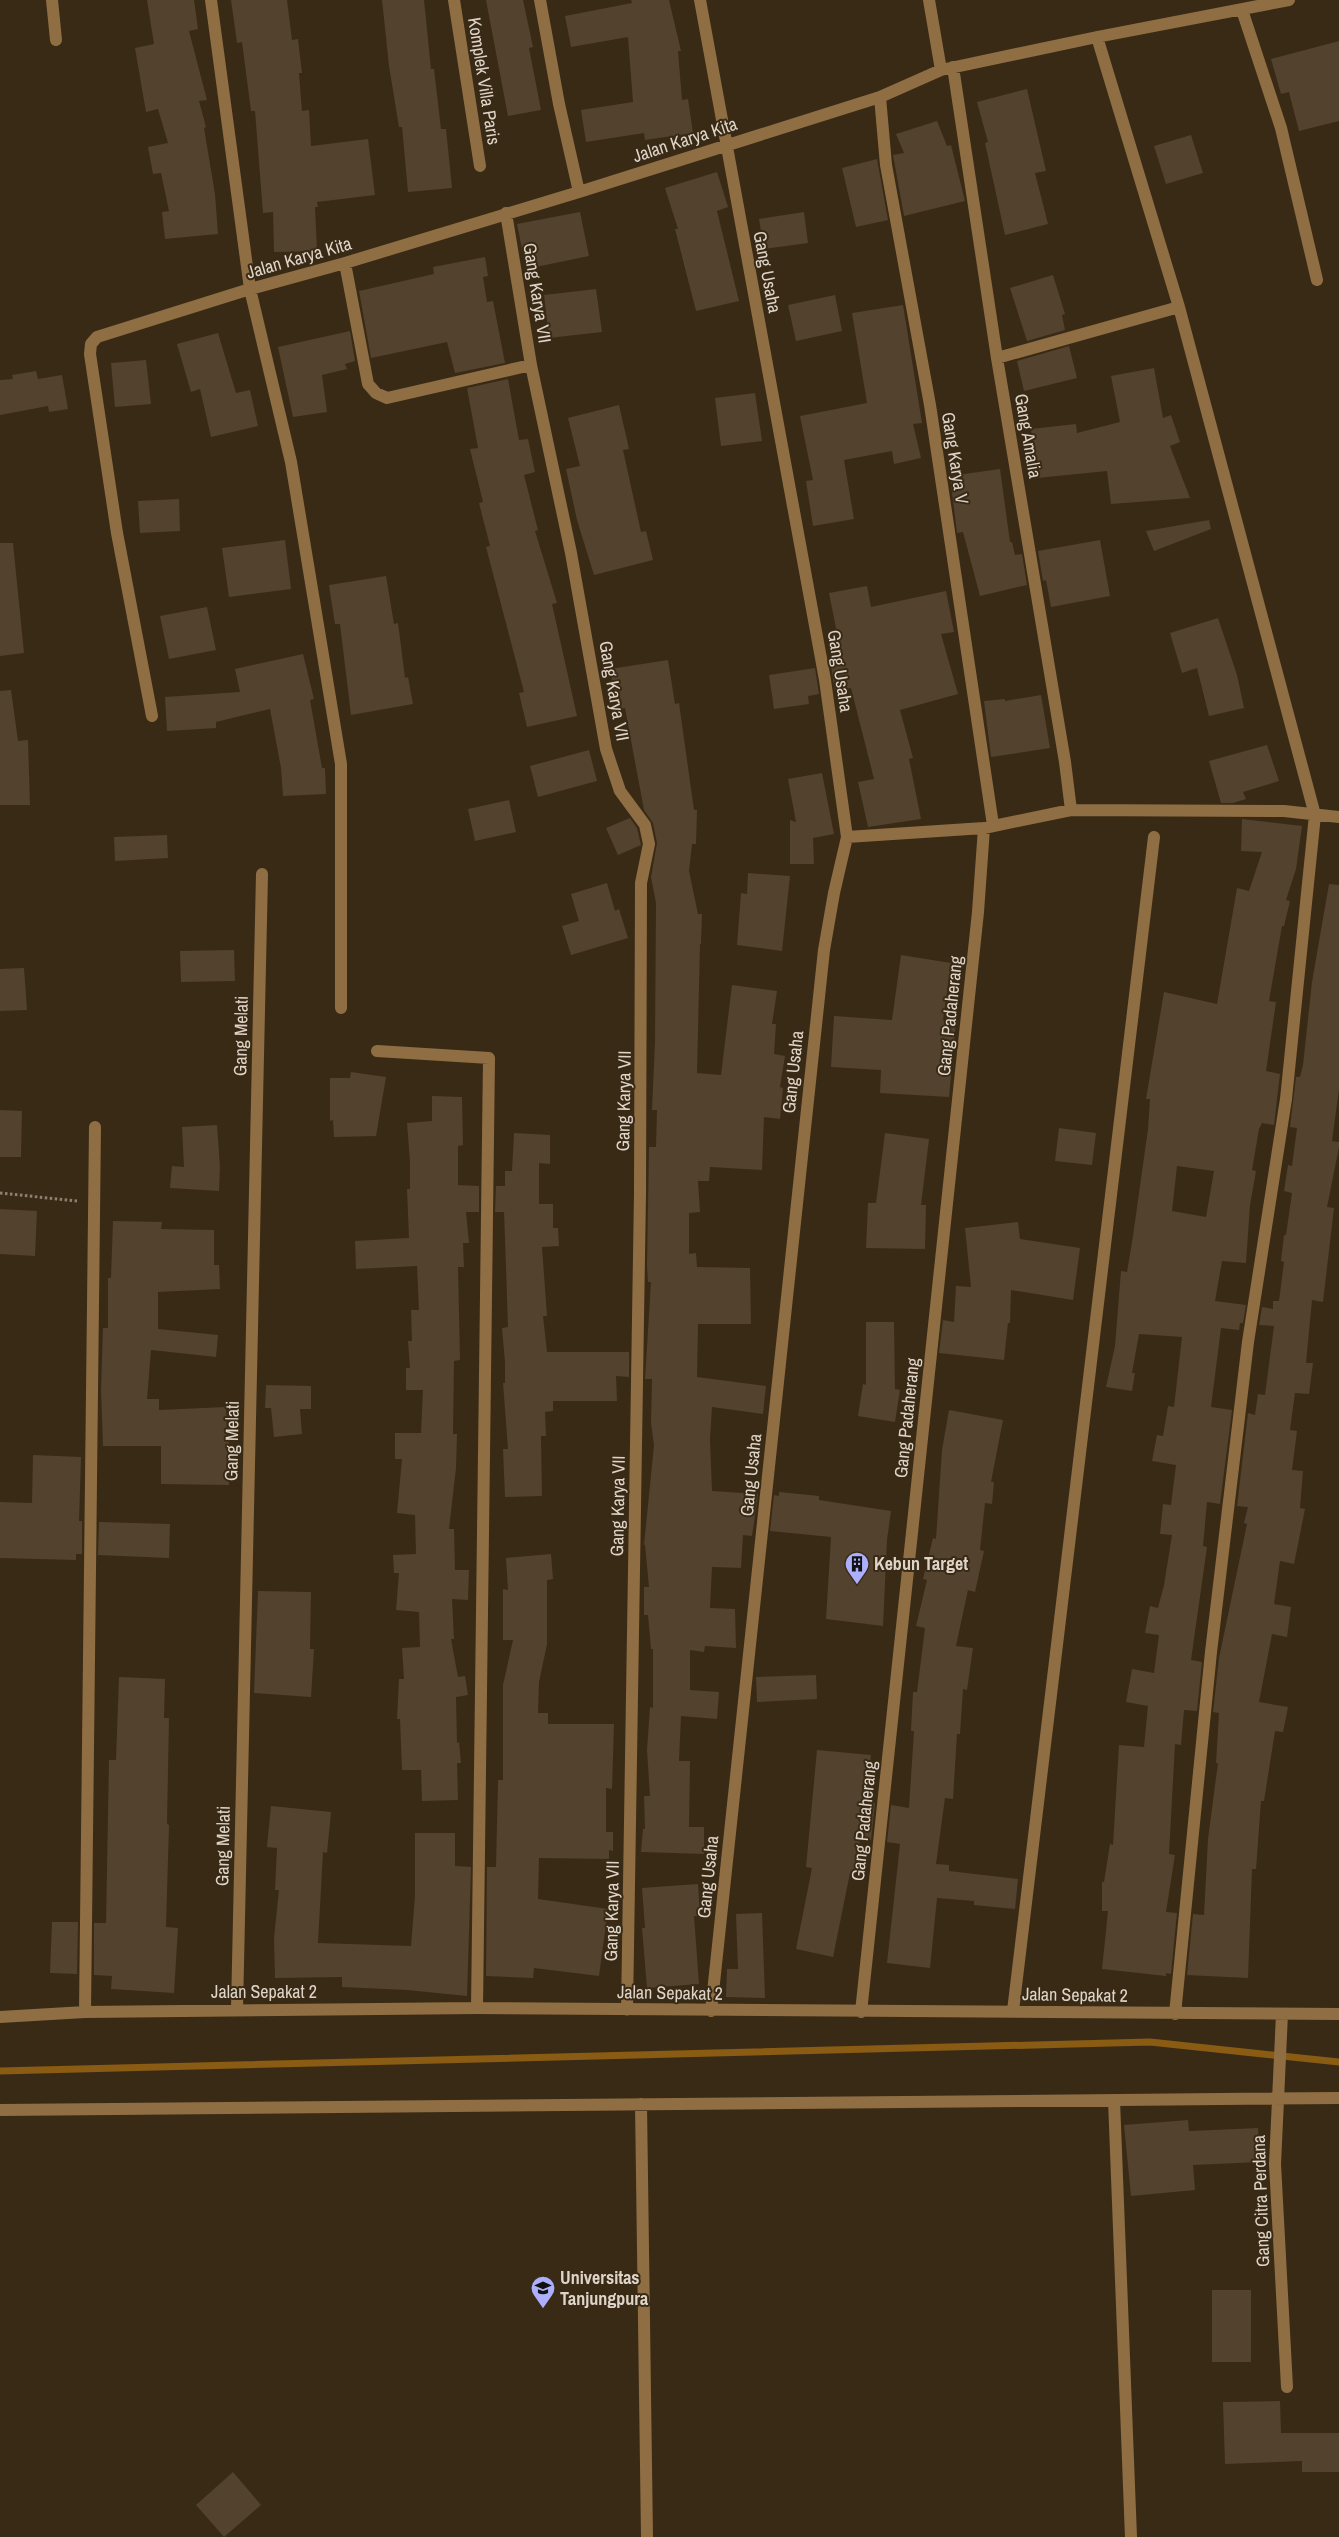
<svg xmlns="http://www.w3.org/2000/svg" width="1339" height="2537" font-family="'Archivo Narrow',sans-serif">
<style>
.lines{fill:none;stroke-linecap:round;stroke-linejoin:round}
.stream{stroke:#895b13;stroke-width:7}
.building{fill:#52422e;fill-rule:evenodd}
.path{stroke:#8e8171;stroke-width:3;stroke-dasharray:2.5 2.5;stroke-linecap:butt}
.minor{stroke:#906e44;stroke-width:12}
.labels{text-anchor:middle;stroke-width:4;stroke-linejoin:round;paint-order:stroke}
.street-label{font-size:18px;fill:#ded4c8;stroke:#392a16}
.poi-label{font-size:18px;font-weight:bold;fill:#ded4c8;stroke:#392a16;text-anchor:start}
</style>
<rect width="100%" height="100%" fill="#392a16"/>
<g class="lines">
<path class="stream" d="M0,2071L1150,2042L1339,2062"/>
</g>
<path class="building" d="M147,0H194L198,29L189,31L207,100L199,101L206,127L204,128L215,194L218,234L165,239L162,212L169,211L161,173L153,174L148,147L168,143L158,109L146,112L135,48L154,44Z
M231,0H287L292,40L298,39L302,73H299L302,111L309,110L311,146L368,139L375,195L317,202L318,207H315L317,251L274,252L273,212L263,213L255,111H251L242,42L237,43Z
M382,0H424L431,69H434L441,129H446L452,188L408,192L402,127H399L389,66Z
M486,0H523L533,47L529,48L541,110L508,116Z
M631,0H669L681,51H678L682,100L688,99L693,133L645,140L644,133L586,142L581,110L633,102L628,37L571,47L565,16L632,3Z
M1339,41V121L1299,131L1289,92L1281,94L1271,59Z
M1027,89L1046,171L1035,173L1048,224L1005,235L985,143L988,142L977,102Z
M937,121L947,146L951,145L965,201L904,216L893,155L904,153L896,134Z
M1191,135L1203,173L1166,184L1154,146Z
M877,159L888,220L856,227L842,168Z
M717,172L728,207L717,211L739,301L696,311L675,229H678L665,188Z
M580,212L589,256L526,269L517,224Z
M804,212L808,243L764,249L759,219Z
M485,257L488,276L483,277L487,302L493,301L505,363L455,373L447,342L371,358L359,291L434,274L433,267Z
M1053,275L1065,314L1062,315L1065,330L1027,341L1010,288Z
M596,289L602,332L549,338L544,295Z
M835,295L842,331L796,341L788,305Z
M903,305L922,423L913,424L921,458L894,464L892,451L844,460L854,519L813,526L806,481L813,480L800,416L867,403L852,313Z
M350,331L355,361L345,364L347,369L322,375L327,412L293,417L278,347Z
M218,333L236,393L250,390L258,426L211,437L200,389L191,392L177,344Z
M1069,346L1077,378L1024,391L1017,361Z
M146,360L151,404L115,407L111,363Z
M1154,368L1163,418L1171,415L1180,442L1170,446L1190,498L1111,504L1107,471L1037,478L1031,429L1076,424L1077,433L1120,422L1111,376Z
M36,371L38,379L62,375L68,409L49,412L48,406L0,415V380L13,379L12,375Z
M508,379L519,440L528,439L535,472L524,475L538,530L535,531L557,603L552,604L577,716L527,727L519,693L524,692L486,547L490,546L479,503L483,502L470,449L478,448L467,388Z
M755,393L762,441L721,446L715,398Z
M619,405L629,449L623,450L641,532L646,531L653,560L594,575L577,520L566,469L580,466L568,418Z
M1000,469L1010,542H1012L1015,555L1022,554L1027,585L980,596L963,532L957,533L950,476Z
M179,499L180,531L140,533L138,501Z
M1209,520L1211,529L1154,551L1146,531Z
M285,540L291,589L229,597L222,548Z
M1100,540L1110,596L1051,607L1046,580L1043,581L1038,551Z
M0,543H13L24,653L0,656Z
M386,576L394,624L398,623L405,678L408,677L413,704L351,715L340,624H335L329,585Z
M867,586L871,607L946,591L954,632L941,634L958,694L900,710L913,758L909,759L921,819L868,827L858,782L874,779L851,688L835,691L831,666L843,663L829,593Z
M207,607L216,650L169,659L160,616Z
M1218,618L1237,675L1244,708L1209,716L1197,668L1182,673L1170,633Z
M303,654L314,699L310,700L322,768H325L326,794L283,796L281,768L270,709L216,722V728L167,731L165,697L240,692L235,669Z
M668,660L675,704L679,703L694,810H697L696,844H692L689,871L698,914H702L701,944H700L697,1073L721,1075L732,985L777,991L772,1024H776L774,1054L785,1056L780,1087L783,1088L780,1119L764,1117L762,1170L710,1167L709,1181H698L700,1212L689,1213V1254L696,1253L697,1267L750,1268L751,1324H698L697,1377L766,1386L763,1414L712,1407L710,1439L712,1491L758,1494L752,1536L743,1535L741,1568L712,1567L710,1608L735,1609L736,1648L705,1646L704,1652L690,1650V1690L719,1692L717,1719L681,1716L679,1761H690L689,1827H704V1854L641,1852L643,1829H645L644,1796H650L647,1750L650,1707L653,1708V1649H651L648,1615H644V1587H649L645,1545H644L654,1445L651,1423L652,1379H645L651,1282H648L647,1266L649,1147H656L657,1110H652L655,1042L656,903L651,877L657,843L653,823L644,810L625,708L617,709L610,669Z
M815,668L819,694L808,696L809,704L774,709L769,675Z
M11,690L18,741L28,740L30,805H0V691Z
M1041,695L1050,748L991,757L984,701L1005,699V701Z
M1267,745L1279,781L1243,792L1246,799L1233,803H1221L1209,761Z
M589,750L597,781L538,797L530,766Z
M822,773L834,834L813,838L814,864H790V820L796,822L788,779Z
M509,800L516,832L475,841L468,809Z
M630,818L637,828L641,845L618,855L606,828Z
M1242,819L1302,826L1296,869L1286,900L1290,901L1284,926H1282L1269,1001L1276,1002L1266,1071L1280,1074L1274,1125L1262,1123L1259,1129L1252,1170L1256,1171L1250,1205L1246,1263L1222,1261L1215,1301L1246,1305L1243,1323H1240L1239,1330L1221,1328L1211,1407L1232,1410L1220,1504L1207,1502L1203,1546L1207,1547L1191,1660L1202,1662L1197,1711L1184,1710L1181,1745L1175,1744L1169,1854L1175,1855L1166,1912L1177,1913L1171,1974L1166,1973V1976L1102,1969L1108,1911H1102V1882H1104L1110,1844L1113,1845L1119,1745L1144,1747L1148,1706L1126,1702L1132,1669L1154,1673L1159,1635L1145,1633L1150,1606L1158,1608L1164,1585L1172,1535L1160,1534L1163,1504L1171,1505L1176,1465L1152,1461L1157,1435L1163,1436L1168,1406L1174,1407L1182,1337L1139,1334L1132,1373H1135L1132,1391L1106,1387L1115,1346L1121,1271L1127,1272L1133,1236L1148,1129L1150,1099H1146L1164,992L1217,1004L1237,888L1249,891L1262,852L1241,851ZM1177,1166L1214,1171L1206,1217L1172,1211Z
M167,835L168,858L115,861L114,837Z
M748,873L790,876L782,951L737,945L741,893L747,894Z
M607,883L615,911L619,909L628,938L571,955L562,926L579,921L571,894Z
M1329,884L1339,885V1089L1332,1141L1339,1142V1147L1327,1207L1334,1208L1323,1302L1312,1300L1306,1363H1313L1309,1394L1295,1393L1290,1430L1297,1431L1292,1470L1303,1471L1300,1508L1305,1509L1294,1564L1280,1561L1274,1604L1291,1607L1287,1637L1272,1634L1259,1702L1288,1707L1283,1732L1275,1731L1264,1801H1261L1256,1869H1252L1248,1978L1187,1975L1193,1914L1204,1915L1208,1839L1218,1763H1216L1219,1713L1213,1712L1219,1658L1247,1524L1244,1523L1248,1507L1237,1506L1248,1413L1255,1415L1258,1394L1265,1395L1274,1326L1259,1325L1262,1307L1273,1309V1301H1279L1284,1262L1281,1261L1284,1235H1286L1292,1193L1284,1191L1288,1165L1292,1166L1297,1128L1290,1127L1296,1077H1300L1303,1065L1312,982Z
M234,950L235,981L181,982L180,951Z
M901,955L951,963L943,1020L956,1022L949,1097L880,1093L881,1070L831,1067L834,1016L892,1020Z
M24,968L27,1010L0,1011V969Z
M351,1072L386,1077L376,1136L334,1137L333,1120L330,1121V1078H350Z
M432,1096L462,1097L463,1145L458,1146V1185L479,1186V1212H466L469,1243H463L464,1267H458L460,1360L454,1361L453,1434H457L456,1468L449,1529H454L455,1570H469L468,1600L452,1599L454,1639H451L458,1677L465,1676L468,1695L456,1697L457,1743L459,1742L461,1763H457L458,1800L422,1801L421,1770H402L400,1719H397L399,1679H404L402,1648L420,1647L419,1612L396,1610L399,1573H394L393,1555L416,1554L415,1515L397,1513L402,1459H395V1433H421L423,1390H406V1368H410L408,1341H412L411,1310H419L417,1266L356,1269L355,1241L409,1238L407,1189H410V1162L407,1123L432,1121Z
M0,1110L22,1111L21,1157H0Z
M217,1125L220,1167L219,1191L170,1188L172,1166L184,1167L182,1127Z
M1059,1128L1096,1133L1092,1165L1055,1161Z
M514,1133L550,1135V1164L539,1163V1204H553V1228H558L559,1246L542,1247L547,1316H543L547,1352H629V1377L616,1376L617,1401H553V1411L545,1412L546,1436H541L542,1496L505,1497L503,1449H508L503,1383H505V1362L502,1328L508,1327L506,1267L504,1212H495L496,1186H505V1171H512Z
M885,1133L929,1139L921,1205H926L925,1249L866,1248L868,1203H876Z
M0,1209L37,1211L35,1256L0,1254Z
M113,1221L162,1222L161,1229L214,1230V1265H219L220,1289L158,1292V1329L218,1335L216,1357L151,1350L147,1399H159V1410L226,1407L227,1436H229V1485L161,1484V1446H103L101,1389L103,1328H108V1278H111Z
M1018,1222L1020,1239L1080,1248L1073,1300L1011,1290L1010,1323H1008L1004,1360L939,1353L943,1320L954,1322L956,1286L971,1287L965,1228Z
M866,1322H894L895,1389L900,1390L895,1422L858,1416L863,1384L866,1385Z
M266,1385L311,1386V1409H300L302,1434L274,1437L271,1408H265Z
M949,1410L1003,1420L991,1482H994L992,1504L985,1503L980,1550L984,1551L975,1592L968,1590L956,1646L973,1648L967,1690L963,1689L960,1734H957L953,1799L945,1798L936,1864L949,1865V1871L1018,1879L1015,1909L974,1905V1901L937,1898L930,1968L887,1963L900,1844L887,1842L891,1805L909,1808L914,1731H911L913,1692H917L925,1628L916,1626L927,1580L923,1579L933,1538L936,1539L942,1450Z
M33,1455L81,1457L79,1521H82V1554H76V1560L0,1558V1502L32,1503Z
M779,1492L819,1496V1500L891,1511L887,1540L883,1626L826,1619L831,1537L770,1531L774,1495L779,1496Z
M99,1522L170,1524L169,1558L98,1555Z
M551,1554L553,1579L547,1580V1644L539,1682L538,1713H548V1724H614L612,1789L606,1788V1832H613V1851L609,1850V1859L539,1858L538,1899L608,1909L599,1976L534,1968L533,1978L486,1976L487,1867H496L498,1780H503V1685L513,1640H503V1589L508,1590L506,1558Z
M258,1591L311,1592L310,1649H314L311,1697L254,1693Z
M816,1675L817,1699L757,1702L756,1677Z
M119,1677L165,1679L164,1718H169L167,1824L169,1825L166,1927L178,1928L174,1993L111,1989L112,1976L94,1975V1923H106L109,1760H116Z
M817,1750L871,1755L866,1802L875,1803L871,1840L860,1838L856,1873H850L833,1957L796,1949L812,1868L806,1867Z
M271,1806L331,1812L327,1853L323,1852L318,1943L411,1946L415,1896V1833H455V1866L471,1867L467,1996L407,1990L342,1987V1977L275,1978L274,1938L279,1890H275L277,1848L267,1847Z
M698,1884L700,1916H694L699,1984L647,1988L642,1928H645L642,1888Z
M762,1913L765,1998L726,1997L727,1969H738L736,1914Z
M52,1922H78L77,1974L50,1973Z
M1188,2120L1189,2131L1258,2128L1260,2162L1193,2165L1195,2190L1131,2196L1124,2125Z
M1212,2290H1251V2362H1212Z
M1280,2401L1281,2433H1339V2472H1302V2461L1225,2464L1223,2402Z
M233,2472L261,2505L224,2537L196,2505Z"/>
<g class="lines">
<path class="path" d="M0,1193L77,1201"/>
<path class="minor" d="M52,0L56,40
M211,0L250,289L291,462L341,764V1008
M454,0L480,166
M540,0L559,104L579,192
M700,0L825,680L847,837L834,893L824,950L711,2011
M929,0L941,70
M1242,10L1281,128L1317,280
M1097,37L1179,307L1315,815L1286,1099L1248,1342L1211,1652L1175,2014
M953,67L997,358L1065,762L1071,810
M880,97L886,165L930,405L993,825
M506,213L531,365L571,553L606,749L620,791L645,825L649,844L641,883L640,1193L627,2010
M345,263L368,384L376,393L387,398L531,365
M997,358L1179,307
M152,716L117,533L90,354L91,344L97,337L250,289L345,263L579,192L880,97L941,70L1097,37L1289,0
M847,837L984,828L1071,810L1284,811L1339,817
M377,1051L489,1058L477,2008
M237,2009L262,874
M1013,2011L1154,837
M85,2012L95,1127
M861,2012L963,1053L978,912L984,828
M1282,2014L1275,2164L1287,2387
M0,2017L85,2012L477,2008L1339,2014
M1114,2100L1131,2537
M641,2104L647,2537
M0,2110L1339,2098"/>
</g>
<defs>
<symbol id="building-pin" viewBox="-11 -11 22 30"><path d="M0 17L-7.5 6A9.5 9.5 0 1 1 7.5 6Z" fill="#acaffb" stroke="#392a16"/><path d="M-4-6H4V6H1V3H-1V6H-4ZM-2.5-4.3h1.7v1.8h-1.7ZM.8-4.3h1.7v1.8H.8ZM-2.5-1h1.7V.8h-1.7ZM.8-1h1.7V.8H.8Z" fill="#111"/></symbol>
<symbol id="university-pin" viewBox="-11 -11 22 30"><path d="M0 17L-7.5 6A9.5 9.5 0 1 1 7.5 6Z" fill="#acaffb" stroke="#392a16"/><path d="M0-5L7-2L0 1L-7-2ZM-4 1L0 2.5L4 1V4Q0 6-4 4Z" fill="#111"/></symbol>
</defs>
<g fill-rule="evenodd">
<use href="#building-pin" x="843" y="1550" width="28" height="38"/>
<use href="#university-pin" x="529" y="2274" width="28" height="38"/>
</g>
<g class="labels">
<g class="street-label">
<text transform="translate(484 81) rotate(81)" y="6">Komplek Villa Paris</text>
<text transform="translate(685 140) rotate(-18)" y="6">Jalan Karya Kita</text>
<text transform="translate(299 258) rotate(-16)" y="6">Jalan Karya Kita</text>
<text transform="translate(767 272) rotate(79)" y="6">Gang Usaha</text>
<text transform="translate(537 293) rotate(81)" y="6">Gang Karya VII</text>
<text transform="translate(1028 436) rotate(80)" y="6">Gang Amalia</text>
<text transform="translate(955 458) rotate(81)" y="6">Gang Karya V</text>
<text transform="translate(840 671) rotate(81)" y="6">Gang Usaha</text>
<text transform="translate(614 691) rotate(80)" y="6">Gang Karya VII</text>
<text transform="translate(950 1016) rotate(-84)" y="6">Gang Padaherang</text>
<text transform="translate(241 1036) rotate(-89)" y="6">Gang Melati</text>
<text transform="translate(793 1072) rotate(-84)" y="6">Gang Usaha</text>
<text transform="translate(624 1101) rotate(-89)" y="6">Gang Karya VII</text>
<text transform="translate(907 1418) rotate(-84)" y="6">Gang Padaherang</text>
<text transform="translate(232 1441) rotate(-89)" y="6">Gang Melati</text>
<text transform="translate(751 1475) rotate(-84)" y="6">Gang Usaha</text>
<text transform="translate(618 1506) rotate(-89)" y="6">Gang Karya VII</text>
<text transform="translate(864 1821) rotate(-84)" y="6">Gang Padaherang</text>
<text transform="translate(223 1846) rotate(-89)" y="6">Gang Melati</text>
<text transform="translate(708 1877) rotate(-84)" y="6">Gang Usaha</text>
<text transform="translate(612 1911) rotate(-89)" y="6">Gang Karya VII</text>
<text x="264" y="1998">Jalan Sepakat 2</text>
<text transform="translate(670 1993) rotate(1)" y="6">Jalan Sepakat 2</text>
<text transform="translate(1075 1995) rotate(1)" y="6">Jalan Sepakat 2</text>
<text transform="translate(1261 2201) rotate(-92)" y="6">Gang Citra Perdana</text>
</g>
<g class="poi-label">
<text x="874" y="1570">Kebun Target</text>
<text x="560" y="2284">Universitas<tspan x="560" dy="21">Tanjungpura</tspan></text>
</g>
</g>
</svg>
